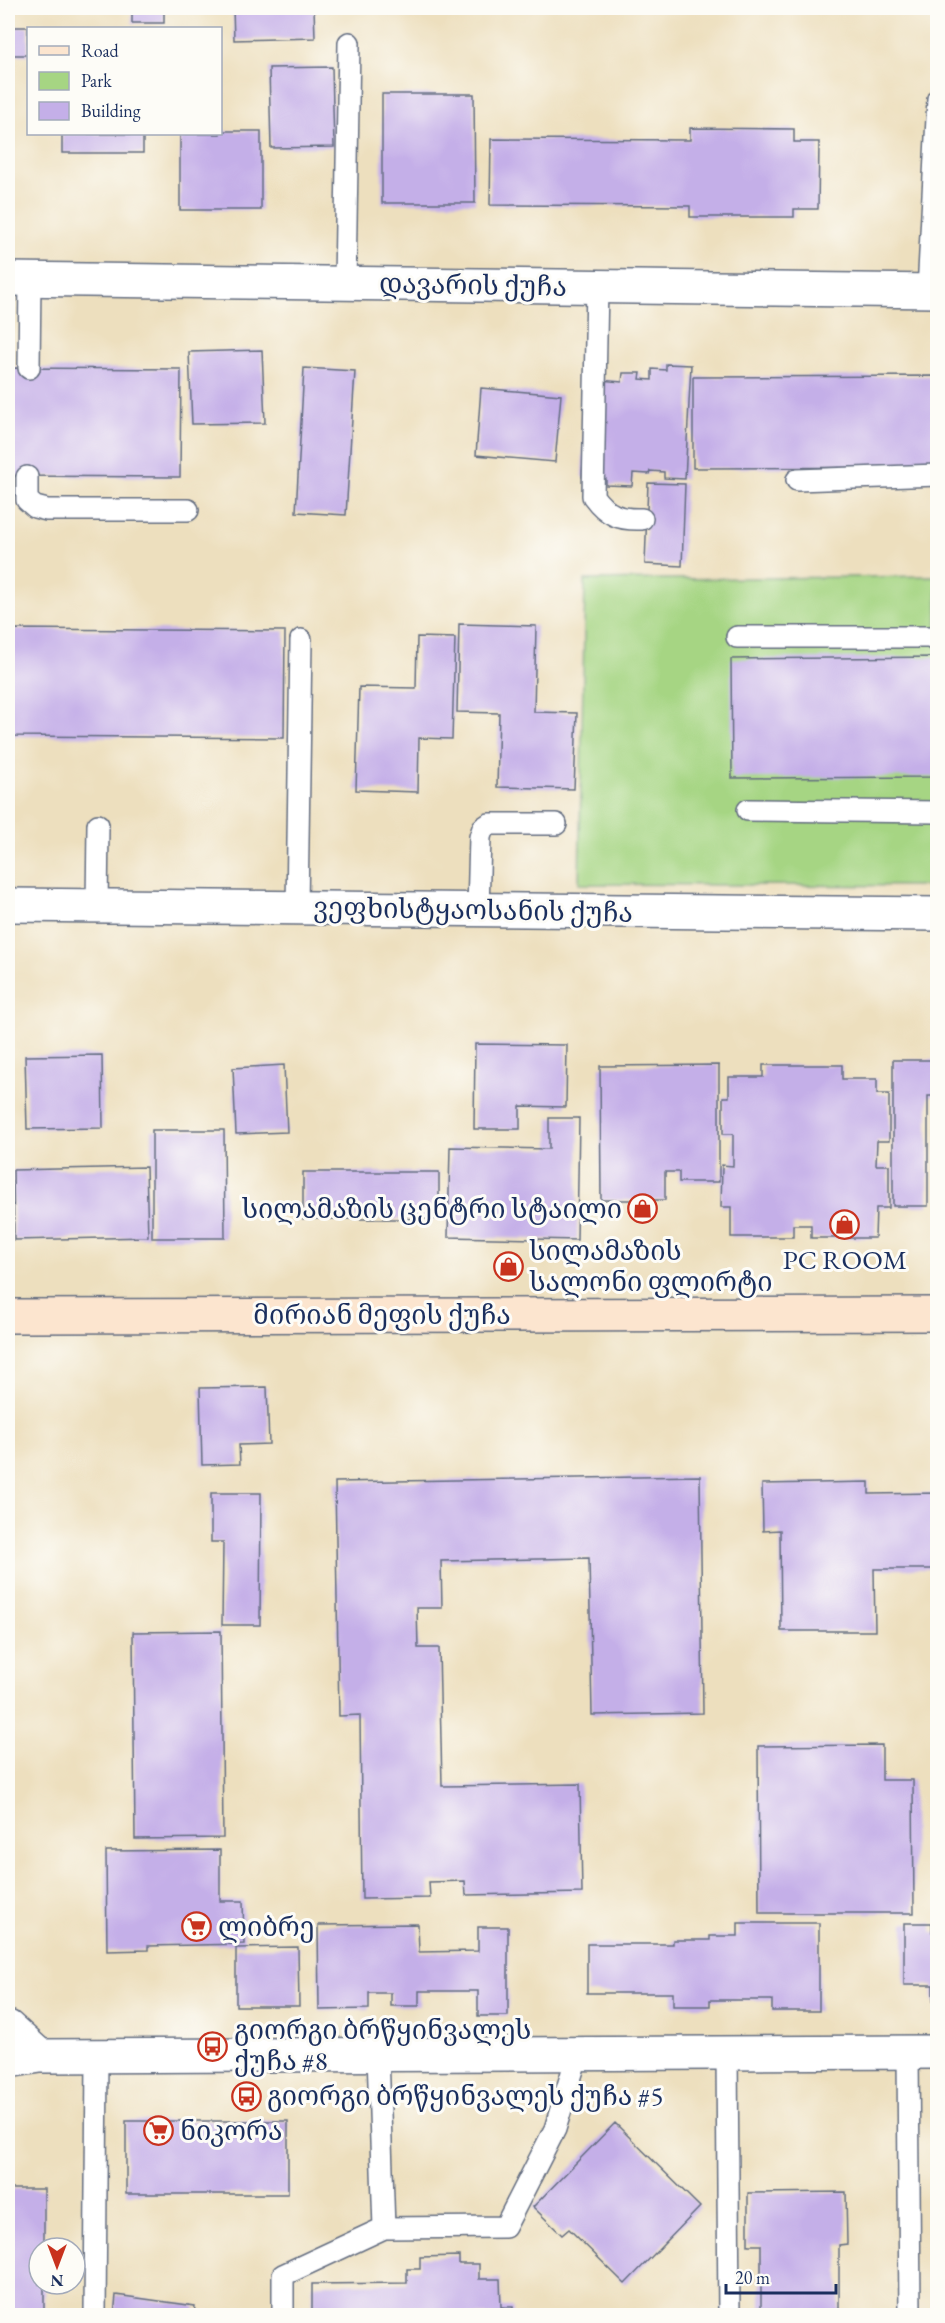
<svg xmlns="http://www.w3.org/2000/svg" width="945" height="2323" font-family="'EB Garamond','Noto Serif Georgian',serif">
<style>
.green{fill:#a6d583;stroke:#608270;stroke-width:1.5}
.building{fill:#c4afe8}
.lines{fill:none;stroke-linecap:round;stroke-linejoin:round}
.lane-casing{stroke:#646d80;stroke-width:24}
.street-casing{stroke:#646d80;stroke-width:36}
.secondary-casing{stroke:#646d80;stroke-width:36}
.lane{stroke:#fff;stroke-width:21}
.street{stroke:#fff;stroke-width:33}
.secondary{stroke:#fce5cf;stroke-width:33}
.labels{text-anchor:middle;stroke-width:6;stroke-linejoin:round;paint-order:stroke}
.street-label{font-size:27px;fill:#1b2f5e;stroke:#fdfcf7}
.poi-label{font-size:27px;fill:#1b2f5e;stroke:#fdfcf7;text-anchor:start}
</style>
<rect width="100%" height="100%" fill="#fdfcf7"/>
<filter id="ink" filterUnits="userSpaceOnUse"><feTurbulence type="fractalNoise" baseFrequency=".0167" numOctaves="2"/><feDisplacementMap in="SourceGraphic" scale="12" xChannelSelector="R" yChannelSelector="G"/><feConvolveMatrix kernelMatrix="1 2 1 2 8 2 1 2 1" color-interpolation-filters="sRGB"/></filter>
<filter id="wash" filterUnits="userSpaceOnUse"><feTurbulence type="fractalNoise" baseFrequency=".008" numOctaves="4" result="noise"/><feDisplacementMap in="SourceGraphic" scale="24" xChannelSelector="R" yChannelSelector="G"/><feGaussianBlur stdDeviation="1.35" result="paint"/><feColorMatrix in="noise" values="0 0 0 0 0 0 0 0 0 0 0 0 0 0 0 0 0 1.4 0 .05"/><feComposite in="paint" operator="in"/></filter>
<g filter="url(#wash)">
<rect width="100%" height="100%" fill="#eddfbe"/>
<path class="green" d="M937,576V886L579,884L585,580Z"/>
<g id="blocks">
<path class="building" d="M132,8H164V23H132Z
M233,8H314L315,38L234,40Z
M8,27H28V55H8Z
M332,67L334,147L271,148L269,68Z
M382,94H474L475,203H382Z
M690,128L794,129V142H819L818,209H794V217H690V206L490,205L491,139L690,140Z
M220,131H261V210H180V134H220Z
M62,134H143V153H62Z
M262,350L265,423L192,424L189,352Z
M666,364L691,365L685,479L664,478V472L650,471L649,474L633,473L632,486L606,485V479L582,477L588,379L622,382L623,373H641L640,379L652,380V369L666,370Z
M8,368L181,369L180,477L8,476Z
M304,368L355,371L346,515L296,512Z
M938,376V467L693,468V377Z
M481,388L561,395L555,462L476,455Z
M648,483L685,484L682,566L645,564Z
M459,624L536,626L534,712L577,713L574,789L497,787L499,713L457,712Z
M8,629L285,631L284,738L8,736Z
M417,637L455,638L452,739L419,738L418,792L356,790L359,687L416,688Z
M938,657V777L732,778L731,659Z
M475,1044L567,1045L566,1107L520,1106V1129H474Z
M102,1055L103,1128L27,1129L25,1056Z
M893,1060H938V1096H928V1206H893Z
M284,1065L287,1132L236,1134L233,1068Z
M719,1065V1182H679V1172H665V1200H601L600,1066Z
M763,1065H842V1079H877V1094H889V1141H877L876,1165H889V1208H876L875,1238H811V1225H793V1237H731V1207H721L722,1165L733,1166V1134H723V1097H729V1077H763Z
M549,1118H579L577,1240L448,1237L450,1147L549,1149Z
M152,1130H224L225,1238H152Z
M146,1167L148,1237L14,1240L13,1170Z
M303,1172H439V1219H303Z
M267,1387L269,1444L239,1445L240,1464L202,1465L200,1388Z
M700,1476L703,1713L592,1715L589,1558L441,1561L442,1608H417L418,1648H439L442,1786L580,1784L582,1893L466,1895L465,1881L429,1882L430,1898L362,1899L360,1715L339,1716L335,1482Z
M869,1482V1494L938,1493V1569H874L875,1631H781L780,1530L763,1531L762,1484Z
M211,1493H261L260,1625H222L223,1542H211Z
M221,1631L223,1838L135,1839L133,1632Z
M882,1745V1780H913L914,1913H759L758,1746Z
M220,1850V1901H243L244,1944L148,1946V1950L107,1951L106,1851Z
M738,1923H819V2011H772V2000H710V2006H673V1993H587V1944H673V1940H710V1936H738Z
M904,1923H932V1932H938V2002H933V1985H904Z
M418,1924L419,1952L478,1951V1927H508V2016H478V1991H419V2006H391V1993H369V2009L319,2010L318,1925Z
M298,1947L299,2006H236V1948Z
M126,2121H288V2194H126Z
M615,2123L700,2207L625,2284L569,2229L562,2235L533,2207Z
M8,2189H44V2248H39V2284H44V2316H8Z
M846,2192L847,2244L839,2245V2316H761V2245H748V2193Z
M459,2256V2264H479V2279H500L501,2307H513V2316H289V2312H312V2284L407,2283V2269H420V2257Z
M116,2295L195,2306L194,2316H114Z"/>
</g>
</g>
<g filter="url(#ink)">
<use href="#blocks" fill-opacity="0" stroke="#646d80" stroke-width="1.5"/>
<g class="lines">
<defs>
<path id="lane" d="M345,283L349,43
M597,286L593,496C607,515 619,520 642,519
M928,291L938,99
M29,368L30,280
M27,477V500L35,507L47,510H188
M797,480L938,475
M737,637H929L938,641
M748,810L938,812
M97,906L98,825
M297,908L301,640
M478,910L480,837L483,828L489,824H556
M908,2052L910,2316
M727,2053L729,2316
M384,2228L505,2227L555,2129L578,2053
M95,2316L97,2056
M283,2316V2275L384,2228L378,2055"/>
<path id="street" d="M8,279L938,291
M8,905L938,914
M8,2027L40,2056
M8,2061L40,2056L938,2052"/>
<path id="secondary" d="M8,1316L938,1314"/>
</defs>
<use href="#lane" class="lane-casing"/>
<use href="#street" class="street-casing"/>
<use href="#secondary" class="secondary-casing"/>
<use href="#lane" class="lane"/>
<use href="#street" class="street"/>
<use href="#secondary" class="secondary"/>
</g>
</g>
<defs>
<symbol id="shop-ring" viewBox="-11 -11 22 22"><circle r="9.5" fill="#fdfcf7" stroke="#c8321e" stroke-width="1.5"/><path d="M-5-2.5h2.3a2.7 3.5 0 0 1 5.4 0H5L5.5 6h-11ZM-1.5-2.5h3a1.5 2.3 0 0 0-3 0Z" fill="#c8321e"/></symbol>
<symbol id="supermarket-ring" viewBox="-11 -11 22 22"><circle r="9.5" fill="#fdfcf7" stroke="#c8321e" stroke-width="1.5"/><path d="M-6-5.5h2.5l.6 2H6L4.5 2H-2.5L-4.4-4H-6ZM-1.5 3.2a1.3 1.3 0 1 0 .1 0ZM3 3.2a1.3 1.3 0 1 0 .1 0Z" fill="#c8321e"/></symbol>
<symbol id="bus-ring" viewBox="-11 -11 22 22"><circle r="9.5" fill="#fdfcf7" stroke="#c8321e" stroke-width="1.5"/><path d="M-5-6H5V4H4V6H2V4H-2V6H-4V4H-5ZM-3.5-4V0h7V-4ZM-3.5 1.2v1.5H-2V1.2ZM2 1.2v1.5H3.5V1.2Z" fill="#c8321e"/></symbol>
</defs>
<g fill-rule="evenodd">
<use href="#shop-ring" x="626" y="1192" width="33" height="33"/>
<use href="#shop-ring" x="828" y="1208" width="33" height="33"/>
<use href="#shop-ring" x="492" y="1250" width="33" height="33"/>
<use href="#supermarket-ring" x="180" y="1910" width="33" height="33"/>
<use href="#bus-ring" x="196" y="2030" width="33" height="33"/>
<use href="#bus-ring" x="230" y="2080" width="33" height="33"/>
<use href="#supermarket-ring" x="142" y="2114" width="33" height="33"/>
</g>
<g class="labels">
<g class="street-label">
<text transform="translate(473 285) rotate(1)" y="9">დავარის ქუჩა</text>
<text transform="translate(473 910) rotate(1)" y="9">ვეფხისტყაოსანის ქუჩა</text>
<text x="382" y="1324">მირიან მეფის ქუჩა</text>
</g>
<g class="poi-label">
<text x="622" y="1218" text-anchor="end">სილამაზის ცენტრი სტაილი</text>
<text x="529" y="1260">სილამაზის<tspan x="529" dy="31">სალონი ფლირტი</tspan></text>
<text x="845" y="1269" text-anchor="middle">PC ROOM</text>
<text x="218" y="1936">ლიბრე</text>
<text x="234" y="2039">გიორგი ბრწყინვალეს<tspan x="234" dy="31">ქუჩა #8</tspan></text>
<text x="267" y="2105">გიორგი ბრწყინვალეს ქუჩა #5</text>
<text x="180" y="2140">ნიკორა</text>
</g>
</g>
<rect width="945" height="2323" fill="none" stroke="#fdfcf7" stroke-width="30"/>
<rect x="27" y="27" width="195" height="108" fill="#fdfcf7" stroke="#a3aaba" stroke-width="1.5"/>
<rect x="39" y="46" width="30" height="9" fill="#fce5cf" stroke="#a3aaba" stroke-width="1.5"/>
<text x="81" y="57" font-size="18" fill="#1b2f5e">Road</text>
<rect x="39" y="72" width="30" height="18" fill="#a6d583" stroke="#a3aaba" stroke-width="1.5"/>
<text x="81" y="87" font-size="18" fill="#1b2f5e">Park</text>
<rect x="39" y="102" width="30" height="18" fill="#c4afe8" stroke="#a3aaba" stroke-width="1.5"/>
<text x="81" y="117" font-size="18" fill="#1b2f5e">Building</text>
<g transform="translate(57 2266) rotate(180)"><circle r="28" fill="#fdfcf7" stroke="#a3aaba" stroke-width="1.5"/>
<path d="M0-4.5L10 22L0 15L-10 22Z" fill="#c8321e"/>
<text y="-9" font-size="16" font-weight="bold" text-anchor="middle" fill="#1b2f5e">N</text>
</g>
<path d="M726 2284v9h110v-9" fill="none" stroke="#1b2f5e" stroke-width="3"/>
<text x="735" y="2284" font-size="18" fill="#1b2f5e" stroke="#fdfcf7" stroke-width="4.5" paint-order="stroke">20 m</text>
</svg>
